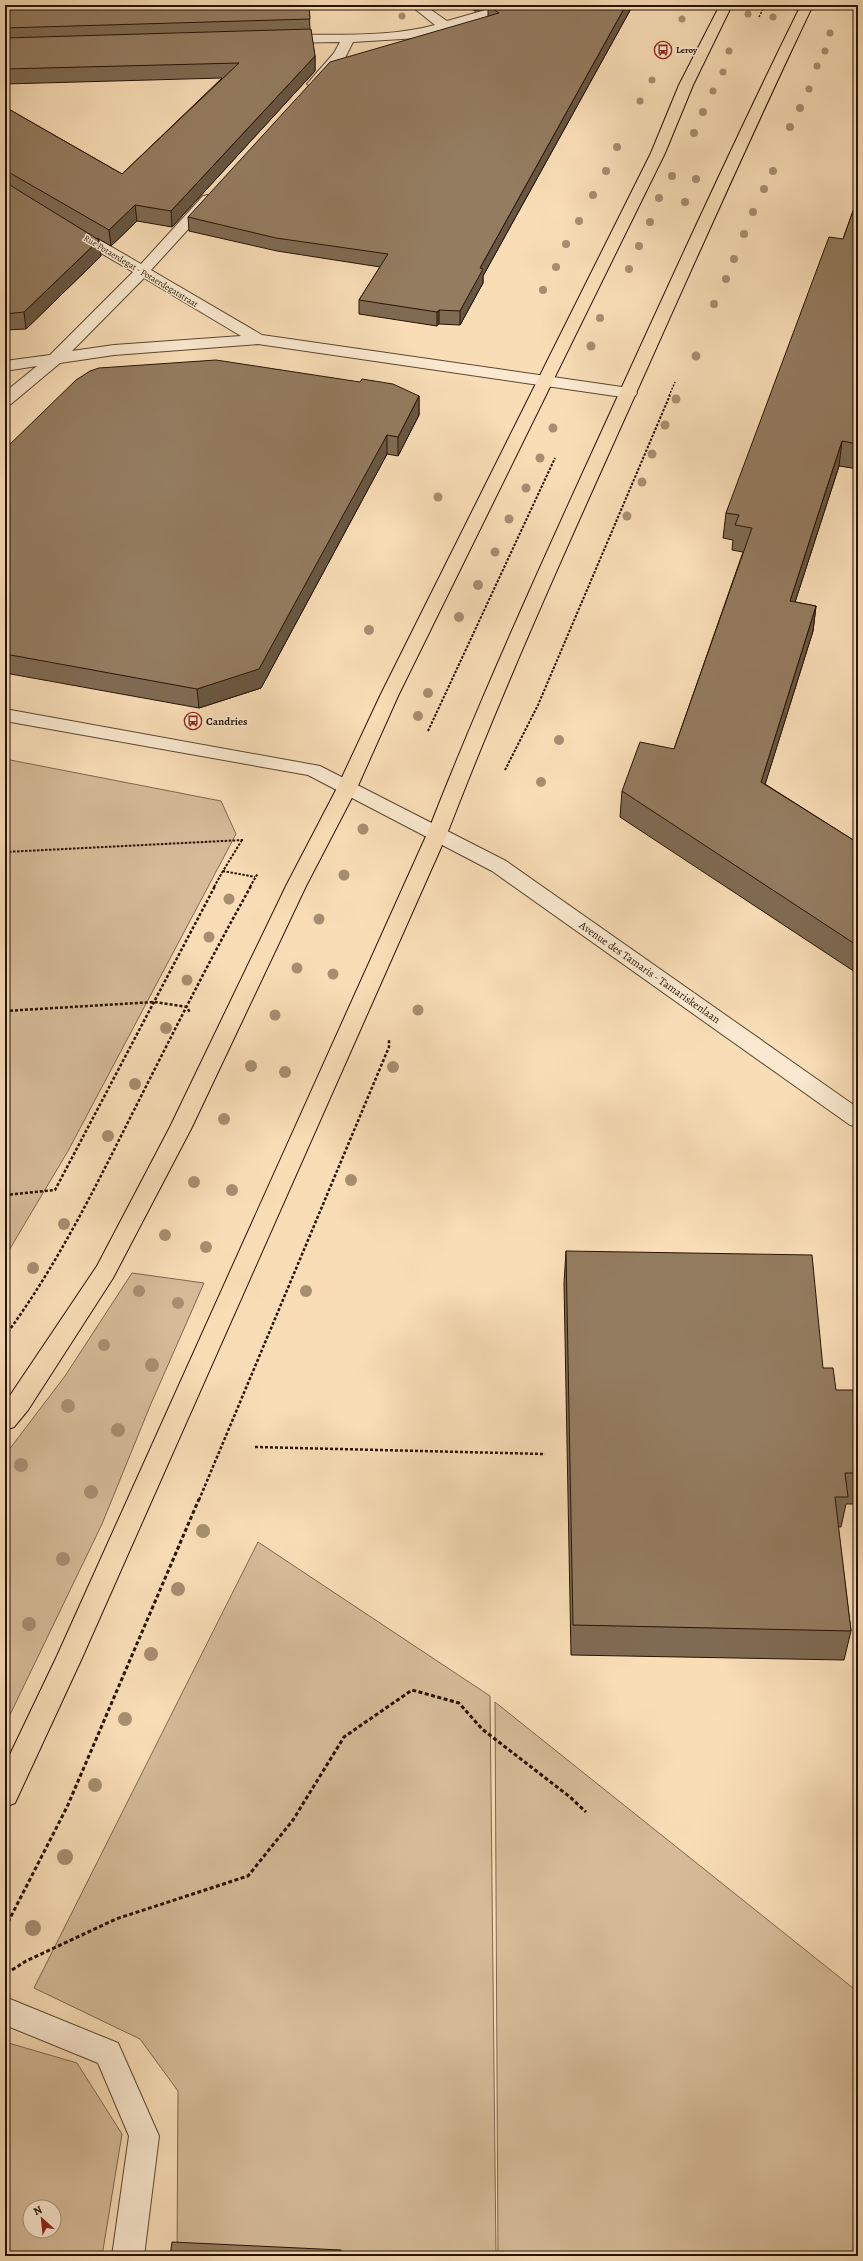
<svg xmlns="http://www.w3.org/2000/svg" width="863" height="2261" font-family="Alegreya,serif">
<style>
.green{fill:#d5bb98;stroke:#7e674e;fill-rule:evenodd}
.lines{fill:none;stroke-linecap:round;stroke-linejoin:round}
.minor-casing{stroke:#5c4630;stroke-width:2}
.major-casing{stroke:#281303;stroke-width:2}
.path-far3{stroke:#281303;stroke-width:1.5;stroke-dasharray:2 1.5;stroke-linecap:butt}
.path-far2{stroke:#281303;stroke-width:2;stroke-dasharray:2.5 1.5;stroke-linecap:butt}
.path-far1{stroke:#281303;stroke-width:2.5;stroke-dasharray:3 2;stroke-linecap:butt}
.path{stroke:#281303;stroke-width:3;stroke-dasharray:4 2.5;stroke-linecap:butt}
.minor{fill:#fae9d0;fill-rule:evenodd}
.major{fill:#f8ddb6;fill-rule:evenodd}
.tree{fill:#a78e70}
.wall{fill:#7f6b53;stroke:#281303}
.shaded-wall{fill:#685743;stroke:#281303}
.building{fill:#947c60;stroke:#281303}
.labels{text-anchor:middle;stroke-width:3;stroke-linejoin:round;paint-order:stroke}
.far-poi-label{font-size:9px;font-weight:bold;fill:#281303;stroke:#fae9d0;text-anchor:start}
.far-street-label{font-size:9px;fill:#281303;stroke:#fae9d0}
.poi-label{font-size:11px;font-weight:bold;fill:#281303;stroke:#fae9d0;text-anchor:start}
.street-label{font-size:11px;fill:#281303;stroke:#fae9d0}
</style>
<rect width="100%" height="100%" fill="#f8ddb6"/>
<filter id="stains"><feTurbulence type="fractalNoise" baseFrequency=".005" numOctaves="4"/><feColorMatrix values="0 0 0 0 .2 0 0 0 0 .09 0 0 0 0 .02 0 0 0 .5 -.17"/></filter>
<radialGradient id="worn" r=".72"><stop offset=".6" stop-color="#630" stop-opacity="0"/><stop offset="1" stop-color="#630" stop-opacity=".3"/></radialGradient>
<path class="green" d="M5,759L221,801L236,834L68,1151L5,1257Z
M132,1273L204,1283L150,1406L102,1524L5,1725V1455L65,1376Z
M258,1542L490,1696L496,2256H177L178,2091L140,2039L34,1988Z
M495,1702L858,1992V2256H498Z
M5,2042L77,2063L122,2134L102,2256H5ZM30,2207H54V2231H30Z"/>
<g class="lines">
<defs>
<path id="minor" d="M410,5H424L447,21L503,5H523L522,8L418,38L353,42L345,58L319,87L314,88L307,84L334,53L340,42L282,43L275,39L282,35C330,34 389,38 435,25Z
M208,195L213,196L215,199L213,202L151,270L262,335L629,388L635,390L637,393L635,396L629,398L258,344L114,355L60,363L11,404L5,406V392L37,366L5,371V361L50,355L133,272L69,234L67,231L69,228H79L141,264L203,196ZM144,278L241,336L114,345L72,351Z
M5,709L320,766L506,861L858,1108V1127L850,1125L492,871L308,775L5,721Z
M5,1997L118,2043L159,2136L144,2256H112L129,2136L98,2063L5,2025Z"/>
<path id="major" d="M720,5H732L693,85L665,153L398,696L357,788L306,886L192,1127L113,1278L28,1410L14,1427L5,1430V1403L97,1266L170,1127L286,886L337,788L380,696L651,153L679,85Z
M801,5H813C749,139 689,275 628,411C565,551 502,691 447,834L82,1658L15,1803L5,1807V1765L57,1656L427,834C483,691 547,551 611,411C673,275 735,139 801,5Z"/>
</defs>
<use href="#minor" class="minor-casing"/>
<use href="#major" class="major-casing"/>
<path class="path-far3" d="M759,17L765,5
M669,396L675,382"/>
<path class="path-far2" d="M428,731L555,458
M505,770L538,705L670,395
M242,840L223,871L255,877
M5,852L243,840
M214,887L223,871
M250,887L258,873"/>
<path class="path-far1" d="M5,1011L154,1002L187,1007L190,1013
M5,1195L55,1190L215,886
M5,1336C51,1274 87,1204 122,1134C164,1051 205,968 251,886
M255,1447L545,1454
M199,1500L389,1047V1039"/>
<path class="path" d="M5,1928L67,1807L199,1499
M12,1970L26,1961L116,1919L248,1876L293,1820L344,1737L412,1690L459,1703L482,1729L570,1797L586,1812"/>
<use href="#minor" class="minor"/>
<use href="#major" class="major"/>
</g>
<g class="tree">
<circle cx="748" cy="14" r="3.5"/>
<circle cx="402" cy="16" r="3.5"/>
<circle cx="773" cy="17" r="3.5"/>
<circle cx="682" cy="19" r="3.5"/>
<circle cx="830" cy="33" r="3.5"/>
<circle cx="729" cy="51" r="3.5"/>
<circle cx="825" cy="51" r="3.5"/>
<circle cx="817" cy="66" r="3.5"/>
<circle cx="723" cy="72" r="3.5"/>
<circle cx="652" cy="80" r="3.5"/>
<circle cx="809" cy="89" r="3.5"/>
<circle cx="713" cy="91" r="3.5"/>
<circle cx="640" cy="101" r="3.5"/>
<circle cx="800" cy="108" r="4"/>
<circle cx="703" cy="112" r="4"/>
<circle cx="790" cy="127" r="4"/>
<circle cx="694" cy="133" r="4"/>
<circle cx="617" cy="147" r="4"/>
<circle cx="606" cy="171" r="4"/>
<circle cx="773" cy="171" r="4"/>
<circle cx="672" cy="176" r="4"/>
<circle cx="696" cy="179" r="4"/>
<circle cx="764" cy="189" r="4"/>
<circle cx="593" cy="195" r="4"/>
<circle cx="659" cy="198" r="4"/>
<circle cx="685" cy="202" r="4"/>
<circle cx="753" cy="212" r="4"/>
<circle cx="579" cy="221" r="4"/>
<circle cx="650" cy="222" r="4"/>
<circle cx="744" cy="234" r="4"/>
<circle cx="566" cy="244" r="4"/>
<circle cx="639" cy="246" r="4"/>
<circle cx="734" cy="259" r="4"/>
<circle cx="556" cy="267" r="4"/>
<circle cx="629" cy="269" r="4"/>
<circle cx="726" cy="279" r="4"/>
<circle cx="543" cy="290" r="4"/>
<circle cx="714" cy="304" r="4"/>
<circle cx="600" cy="318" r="4"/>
<circle cx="591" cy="346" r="4.5"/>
<circle cx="696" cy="356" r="4.5"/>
<circle cx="676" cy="399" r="4.5"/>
<circle cx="665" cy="425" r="4.5"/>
<circle cx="553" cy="428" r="4.5"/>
<circle cx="652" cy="454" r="4.5"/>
<circle cx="540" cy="458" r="4.5"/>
<circle cx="642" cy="482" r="4.5"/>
<circle cx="526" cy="488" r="4.5"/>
<circle cx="438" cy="497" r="4.5"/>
<circle cx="627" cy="516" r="4.5"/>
<circle cx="509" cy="519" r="4.5"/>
<circle cx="495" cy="552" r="4.5"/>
<circle cx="478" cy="585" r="5"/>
<circle cx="459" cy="617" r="5"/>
<circle cx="369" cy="630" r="5"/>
<circle cx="428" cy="693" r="5"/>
<circle cx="418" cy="716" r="5"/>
<circle cx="559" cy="740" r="5"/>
<circle cx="541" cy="782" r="5"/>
<circle cx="363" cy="829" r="5.5"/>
<circle cx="344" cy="875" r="5.5"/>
<circle cx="229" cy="899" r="5.5"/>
<circle cx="319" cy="919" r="5.5"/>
<circle cx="209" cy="937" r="5.5"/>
<circle cx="297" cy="968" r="5.5"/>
<circle cx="333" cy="974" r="5.5"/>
<circle cx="187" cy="980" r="5.5"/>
<circle cx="418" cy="1010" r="5.5"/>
<circle cx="275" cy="1015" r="5.5"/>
<circle cx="166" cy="1028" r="6"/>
<circle cx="251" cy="1066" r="6"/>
<circle cx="393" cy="1067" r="6"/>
<circle cx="285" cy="1072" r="6"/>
<circle cx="135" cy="1084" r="6"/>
<circle cx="224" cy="1119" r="6"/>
<circle cx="108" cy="1136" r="6"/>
<circle cx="351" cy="1180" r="6"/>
<circle cx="194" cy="1182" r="6"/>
<circle cx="232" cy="1190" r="6"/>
<circle cx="64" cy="1224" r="6"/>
<circle cx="165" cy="1235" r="6"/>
<circle cx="206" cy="1247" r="6"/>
<circle cx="33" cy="1268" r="6"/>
<circle cx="139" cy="1291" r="6"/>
<circle cx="306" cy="1291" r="6"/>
<circle cx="178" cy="1303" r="6"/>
<circle cx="104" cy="1345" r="6"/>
<circle cx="152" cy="1365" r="7"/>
<circle cx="68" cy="1406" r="7"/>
<circle cx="118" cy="1430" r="7"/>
<circle cx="21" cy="1465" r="7"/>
<circle cx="91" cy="1492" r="7"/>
<circle cx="203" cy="1531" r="7"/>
<circle cx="63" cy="1559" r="7"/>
<circle cx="178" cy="1589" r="7"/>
<circle cx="29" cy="1624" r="7"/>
<circle cx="151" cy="1654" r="7"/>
<circle cx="125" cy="1719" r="7"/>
<circle cx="95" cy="1785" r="7"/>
<circle cx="65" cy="1857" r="8"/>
<circle cx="33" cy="1928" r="8"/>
</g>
<path class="wall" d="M5,5H309L310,29L315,56V71L172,227L137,221L111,246L97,238L101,256L26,329L5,330V107L122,174L222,78L5,84Z
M465,5H633L483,276V283L460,325L439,324L437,326L359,314V300L380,267L277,251L189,231L188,217L488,16V8L475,11Z
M858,197V469L839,466L795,602L816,606L813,631L765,784L858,843V974L620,817L622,791L674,749L743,552L732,550L733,540L723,538L726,513L843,239Z
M419,396V415L398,456L387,454L261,688L199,708L5,673V449Z
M566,1251L823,1368L858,1434V1492L855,1504H846L841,1527H838L851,1631L844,1660L571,1655L564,1283Z"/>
<path class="shaded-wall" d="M475,5H498L488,6V8L475,11Z
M626,5H633L483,276V283L460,325V311L480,268Z
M315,56V71L172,227L171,211Z
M135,205L137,221L111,246L109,230Z
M99,240L101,256L26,329L24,312Z
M439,310V324L437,326V312Z
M419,396V415L398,456V437Z
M387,435V454L261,688L199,708L197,689Z
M842,441L839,466L787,627L790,601Z
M816,606L813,631L758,807L761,782Z"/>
<path class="building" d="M5,5H309L310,19L5,28Z
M493,5H626L480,268L483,269L460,311L439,310L437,312L359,300L388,254L276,238L188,217L330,62L499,13L488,6Z
M311,29L315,56L171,211L135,205L109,230L5,170V107L122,174L239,63L5,69V38Z
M5,182L99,240L24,312L5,314Z
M858,197V444L842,441L790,601L816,606L761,782L858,843V946L622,791L640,742L674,749L752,528L735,525L739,515L726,513L829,237L843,239Z
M216,360L360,382L362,379L393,384L419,396L398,437L387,435L259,669L197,689L5,654V449L76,380L90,371L99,368Z
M566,1251L812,1255L823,1368H833L836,1390H853L858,1434V1473H845L848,1497H835L851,1631L573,1625Z
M172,2242L341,2250V2256H170Z"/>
<defs>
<symbol id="bus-ring" viewBox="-11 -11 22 22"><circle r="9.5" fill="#fae9d0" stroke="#8f2418" stroke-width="1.5"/><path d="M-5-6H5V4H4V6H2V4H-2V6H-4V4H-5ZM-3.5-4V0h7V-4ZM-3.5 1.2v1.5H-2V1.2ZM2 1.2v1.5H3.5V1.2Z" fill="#8f2418"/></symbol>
</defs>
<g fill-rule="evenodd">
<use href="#bus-ring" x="653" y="40" width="20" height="20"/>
<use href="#bus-ring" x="183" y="711" width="20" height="20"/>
</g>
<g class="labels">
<g class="far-poi-label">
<text x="676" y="53">Leroy</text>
</g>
<g class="far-street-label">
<text transform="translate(141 271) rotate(31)" y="3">Rue Potaerdegat - Potaerdegatstraat</text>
</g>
<g class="poi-label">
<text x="206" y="725">Candries</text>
</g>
<g class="street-label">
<text transform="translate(650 972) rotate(35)" y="4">Avenue des Tamaris - Tamariskenlaan</text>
</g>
</g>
<rect width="863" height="2261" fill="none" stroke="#f8ddb6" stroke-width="20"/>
<rect x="6" y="6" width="851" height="2249" fill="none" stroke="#281303" stroke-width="2"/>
<rect x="10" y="10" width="843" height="2241" fill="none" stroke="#281303"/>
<g transform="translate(42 2219) rotate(333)"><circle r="19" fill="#fae9d0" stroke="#a6937e"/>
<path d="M0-3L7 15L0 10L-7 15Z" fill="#8f2418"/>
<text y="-6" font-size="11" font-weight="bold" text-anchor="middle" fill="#281303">N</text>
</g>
<rect width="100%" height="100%" filter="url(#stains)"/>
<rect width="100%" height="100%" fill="url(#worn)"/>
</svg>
